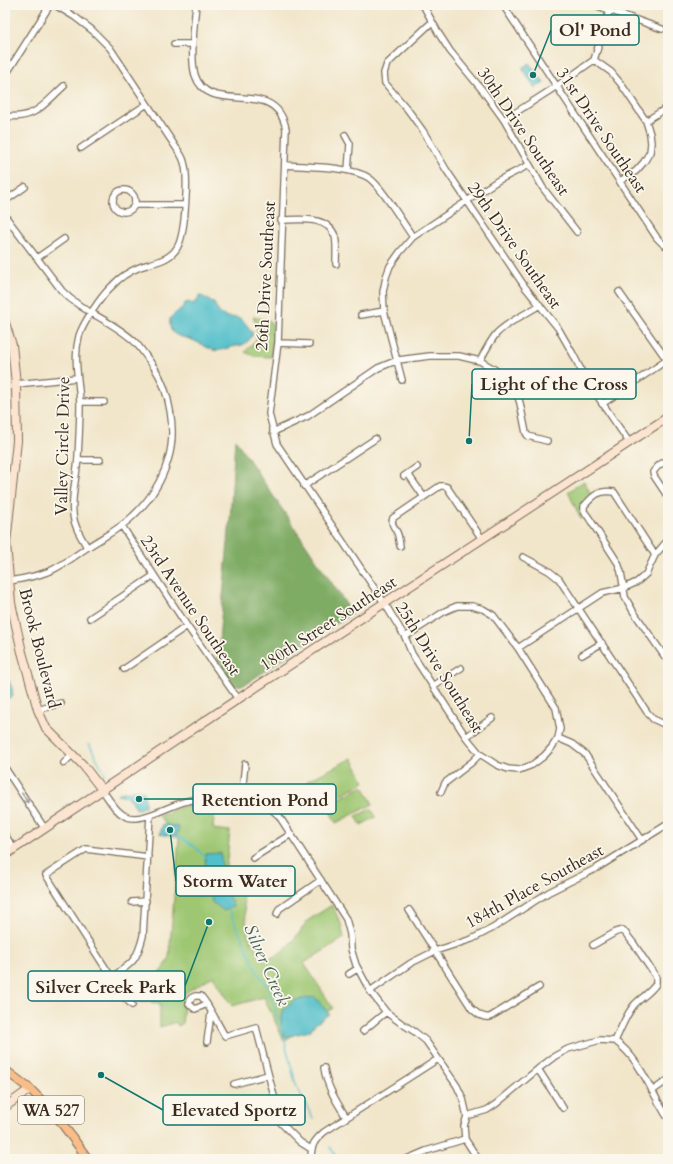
<svg xmlns="http://www.w3.org/2000/svg" width="673" height="1164" font-family="Cardo,serif">
<style>
.green{fill:#9fc773;stroke:#6d7848}
.forest{fill:#7fac65;stroke:#5d6b42}
.water{fill:#52bfca;stroke:#467474}
.lines{fill:none;stroke-linecap:round;stroke-linejoin:round}
.stream{stroke:#52bfca;stroke-width:1.5}
.street-casing{stroke:#7b6c5a;stroke-width:8}
.secondary-casing{stroke:#7b6c5a;stroke-width:10}
.primary-casing{stroke:#7b6c5a;stroke-width:10}
.street{stroke:#fff;stroke-width:5.5}
.secondary{stroke:#fce5d0;stroke-width:8}
.primary{stroke:#f8bd89;stroke-width:8}
.oneway{stroke:#a79f9a}
.labels{text-anchor:middle;stroke-width:3.5;stroke-linejoin:round;paint-order:stroke}
.shield{fill:#fbf7ec;stroke:#75685c;stroke-width:1}
.shield-label{font-size:16px;font-weight:bold;fill:#3b2a1e}
.street-label{font-size:17px;fill:#3b2a1e;stroke:#fbf7ec}
.water-label{font-size:18px;font-style:italic;fill:#435e5a;stroke:#fbf7ec}
.leader{fill:none;stroke:#0f766e;stroke-width:1.5}
.callout-dot{fill:#0f766e;stroke:#fbf7ec;stroke-width:1.5}
.callout{fill:#fbf7ec;stroke:#0f766e;stroke-width:1.5}
.callout-label{font-size:18px;text-anchor:middle;font-weight:bold;fill:#3b2a1e}
</style>
<rect width="100%" height="100%" fill="#fbf7ec"/>
<filter id="ink" filterUnits="userSpaceOnUse"><feTurbulence type="fractalNoise" baseFrequency=".025" numOctaves="2"/><feDisplacementMap in="SourceGraphic" scale="8" xChannelSelector="R" yChannelSelector="G"/><feConvolveMatrix kernelMatrix="1 2 1 2 8 2 1 2 1" color-interpolation-filters="sRGB"/></filter>
<filter id="wash" filterUnits="userSpaceOnUse"><feTurbulence type="fractalNoise" baseFrequency=".012" numOctaves="4" result="noise"/><feDisplacementMap in="SourceGraphic" scale="16" xChannelSelector="R" yChannelSelector="G"/><feGaussianBlur stdDeviation="0.9" result="paint"/><feColorMatrix in="noise" values="0 0 0 0 0 0 0 0 0 0 0 0 0 0 0 0 0 1.4 0 .05"/><feComposite in="paint" operator="in"/></filter>
<g filter="url(#wash)">
<rect width="100%" height="100%" fill="#f1e6ca"/>
<path class="green" d="M253,317L269,320L272,324L273,339L271,357L254,356L245,352L256,340L257,326Z
M584,481L592,496C581,504 579,504 583,518L581,519L568,492Z
M352,758L365,782L320,805L307,781Z
M363,786L373,804L336,823L327,805Z
M192,805L215,806L213,829L230,831L226,868L243,898L248,934L252,943L261,955L268,959L277,955L288,946L300,932L307,921L332,905L341,924L344,938L304,963L333,1008L284,1041L264,997L232,1006L213,976L185,993L182,1024L178,1026L176,1022L160,1027V1003L141,1002L138,997C145,992 145,987 149,982C158,973 166,969 169,957L179,839L159,816L184,806Z
M371,809L376,817L361,825L356,816Z"/>
<path class="forest" d="M235,439L352,613L244,685L236,686L232,684L217,662L230,520Z"/>
<path class="water" d="M529,63L544,83L535,88L522,68Z
M199,296C205,296 208,301 214,302C216,309 220,316 228,317C232,318 237,316 241,319C245,322 250,329 253,334C245,348 242,344 228,348C222,349 219,352 213,350C205,347 198,342 190,339C183,337 176,337 171,330C169,326 170,322 170,318L184,306L185,303L189,302L192,304L198,300Z
M5,672L12,688L13,696L5,700Z
M138,789L144,792L145,799V806L139,809H136C132,798 129,797 118,794C123,790 131,791 138,789Z
M163,824L179,827L176,837L160,834Z
M221,853C222,875 223,885 233,906L224,911L212,902L206,873L205,854Z
M315,997L329,1014L314,1025L310,1031L285,1037L281,1027L283,1010L295,1000Z"/>
<g class="lines">
<path class="stream" d="M89,744L105,774
M178,836L195,847L206,858
M228,908L258,973L267,986L281,1027L296,1085L313,1119
M330,1147L338,1159"/>
</g>
</g>
<g filter="url(#ink)">
<g class="lines">
<defs>
<path id="street" d="M55,5L75,17L92,30L110,48L177,149C180,153 183,158 184,162C189,177 185,233 178,246C171,261 153,262 140,267C130,271 119,278 112,286C102,295 83,323 79,336C73,359 79,380 80,403C80,421 79,439 78,457C77,476 71,495 73,514C74,526 81,537 87,547
M196,5C194,23 190,59 195,75C209,119 275,74 286,129L278,343L269,414L277,444L385,604L405,637L412,654L466,737L480,754L497,765L508,769L519,770L532,765L544,756L552,747L558,738L560,729L556,708L518,648L493,615L483,609L472,606H457L445,611L405,637
M423,5L439,34L450,51L483,91L504,120L543,188L577,232
M503,5L657,238L663,244L668,247
M595,5L662,29
M432,22L387,64L384,73L385,83L408,110L423,131L447,171L525,287L558,328L573,354L585,378L629,442
M174,44H193
M594,60L611,72L621,84L646,121L650,134L651,143L650,152L644,162L636,171L620,181
M594,60L611,5
M5,76L50,5
M5,116C35,120 44,104 64,86
M504,120L557,86L594,60
M646,121L668,107
M345,135L350,144L348,170
M81,148L147,104
M285,165C307,167 351,166 369,178C383,188 402,222 413,237
M113 201a11 11 0 1 1 22 0a11 11 0 1 1-22 0Z
M5,201L25,187
M135,205H185
M5,216L62,291C83,313 114,321 136,343C142,350 148,359 154,367C170,391 177,432 168,460C162,481 149,501 133,516C120,529 103,537 88,547C76,555 64,565 50,571C37,576 23,579 9,581
M281,220C299,220 327,215 335,236C337,244 336,256 336,264
M37,258L64,239
M361,315L384,311
M278,343L309,344
M480,361C485,351 490,341 497,333C509,321 526,314 540,305
M402,380L384,311L383,292L386,277L390,266L400,252L413,237L497,181L529,165
M16,384L77,378
M493,393L508,380
M80,402H104
M602,404L667,360L619,292
M273,432L308,416L378,368L398,360L430,356H459L480,361L494,369L512,385L517,394L520,403L526,433L528,436L547,441
M78,460H100
M668,460L659,465L653,472L654,476L668,497
M408,474L424,497
M404,476L417,467
M304,486L375,439
M122,526L187,626L238,699
M400,546C399,542 399,538 398,535C396,528 390,525 393,518L440,486H444L447,487L482,539
M655,555L614,492C598,490 594,495 584,506V511L589,518L618,563L621,572L625,597L633,611L665,657L668,659
M523,557L549,571L559,579L647,712L653,719L668,726
M90,618L153,576
M518,648L602,593L624,588L637,582L646,574L655,555L668,540
M582,655L602,643
M124,669L187,626
M433,686L461,668
M38,710L61,703
M466,737L492,718
M558,738L572,744L585,754L642,840
M64,763L72,755
M5,768L45,829
M103,791C109,799 115,811 125,816C141,825 174,802 192,800C199,799 208,801 216,801C232,802 250,801 265,806C270,807 275,812 279,816L346,919L350,934L351,949L356,965L370,991L386,1012L401,1023L415,1032L426,1041L457,1086L463,1099L467,1116L464,1126L465,1139L478,1159
M441,792L445,783L472,762L480,754
M241,802L245,764
M5,835L14,849
M253,858L291,834
M132,902L146,901
M409,910L472,1009C478,1014 482,1018 490,1017L539,987
M277,914L279,909L321,880
M593,945L616,932L623,930L634,944L656,977V984C650,993 642,997 635,1004C626,1014 621,1029 615,1041
M349,974L357,969
M112,977C133,963 137,960 143,936L150,815
M370,991L411,963L435,951L472,939L493,928L549,892L597,868L668,824
M207,1004L195,1009L189,1004L191,998L195,996H201C211,1008 217,1023 225,1036L256,1027L281,1123L300,1142L311,1149
M132,1005L124,997L46,875L86,849L148,857
M363,1031L386,1012
M615,1041C641,1059 651,1093 668,1118
M207,1042L211,1013
M324,1068C327,1087 336,1101 346,1117
M538,1069L563,1108
M234,1084L268,1075
M652,1091L668,1080
M467,1116L487,1110L496,1104L538,1069L555,1056L568,1049L600,1040L615,1041
M311,1159C311,1145 314,1141 324,1132L438,1059
M407,1159L426,1151L465,1139"/>
<path id="secondary" d="M5,323L12,345L16,384L17,441L6,543L11,603L22,652L38,710L46,728L83,765L103,791
M5,855L238,699L668,417
M5,1107L30,1089"/>
<path id="primary" d="M5,1070L30,1089L55,1114L88,1159"/>
</defs>
<use href="#street" class="street-casing"/>
<use href="#secondary" class="secondary-casing"/>
<use href="#primary" class="primary-casing"/>
<use href="#street" class="street"/>
<use href="#secondary" class="secondary"/>
<use href="#primary" class="primary"/>
</g>
<defs><path id="oneway-shaft" d="M-6 0H5M1.5-3L5.5 0L1.5 3" fill="none" stroke-width="1.6" stroke-linecap="round" stroke-linejoin="round"/></defs>
<use class="oneway" href="#oneway-shaft" transform="translate(25 798) rotate(57)"/>
</g>
<g class="labels">
<rect class="shield" x="18" y="1096" width="66" height="28" rx="3"/>
<g class="shield-label">
<text x="51" y="1116">WA 527</text>
</g>
<g class="street-label">
<text transform="translate(602 130) rotate(56)" y="6">31st Drive Southeast</text>
<text transform="translate(524 131) rotate(56)" y="6">30th Drive Southeast</text>
<text transform="translate(515 245) rotate(55)" y="6">29th Drive Southeast</text>
<text transform="translate(265 276) rotate(-87)" y="6">26th Drive Southeast</text>
<text transform="translate(62 446) rotate(-89)" y="6">Valley Circle Drive</text>
<text transform="translate(191 605) rotate(56)" y="6">23rd Avenue Southeast</text>
<text transform="translate(328 623) rotate(-33)" y="6">180th Street Southeast</text>
<text transform="translate(40 648) rotate(76)" y="6">Brook Boulevard</text>
<text transform="translate(440 667) rotate(58)" y="6">25th Drive Southeast</text>
<text transform="translate(534 886) rotate(-29)" y="6">184th Place Southeast</text>
</g>
<g class="water-label">
<text transform="translate(267 965) rotate(66)" y="6">Silver Creek</text>
</g>
</g>
<path class="leader" d="M533 75L551 30M469 441L472 384M139 799L193 799M170 830L176 881M209 922L185 986M101 1075L163 1110"/>
<g class="callout-dot">
<circle cx="533" cy="75" r="4"/>
<circle cx="469" cy="441" r="4"/>
<circle cx="139" cy="799" r="4"/>
<circle cx="170" cy="830" r="4"/>
<circle cx="209" cy="922" r="4"/>
<circle cx="101" cy="1075" r="4"/>
</g>
<g class="callout">
<rect x="551" y="15" width="88" height="30" rx="4"/>
<rect x="472" y="369" width="164" height="30" rx="4"/>
<rect x="193" y="784" width="143" height="30" rx="4"/>
<rect x="176" y="866" width="119" height="30" rx="4"/>
<rect x="28" y="971" width="157" height="30" rx="4"/>
<rect x="163" y="1095" width="142" height="30" rx="4"/>
</g>
<g class="callout-label">
<text x="595" y="36">Ol' Pond</text>
<text x="554" y="390">Light of the Cross</text>
<text x="265" y="806">Retention Pond</text>
<text x="235" y="887">Storm Water</text>
<text x="106" y="993">Silver Creek Park</text>
<text x="234" y="1116">Elevated Sportz</text>
</g>
<rect width="673" height="1164" fill="none" stroke="#fbf7ec" stroke-width="20"/>
</svg>
